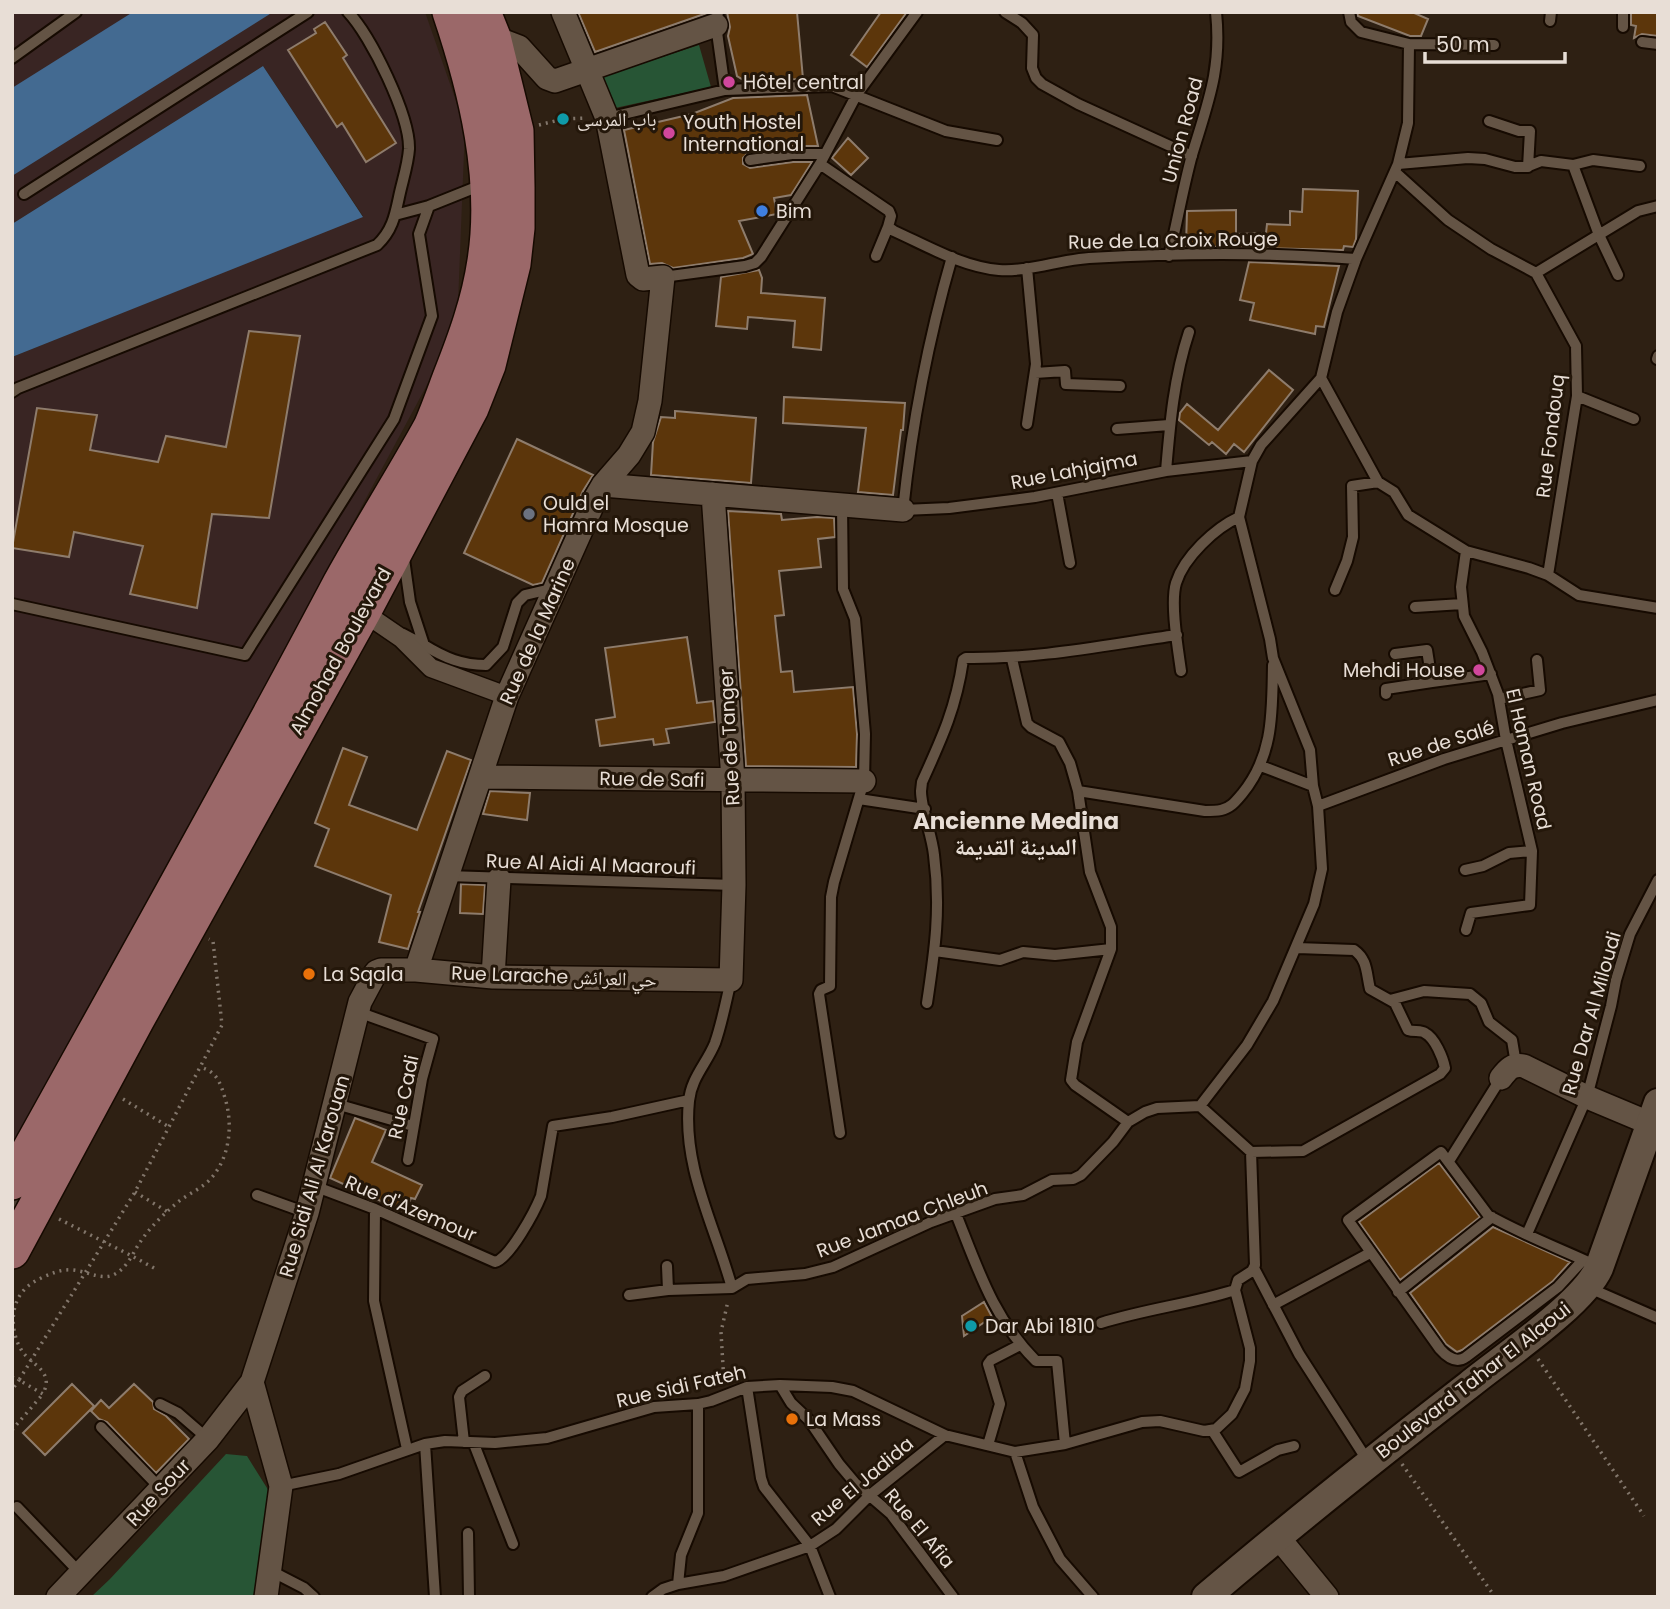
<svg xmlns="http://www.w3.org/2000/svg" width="1670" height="1609" font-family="Poppins,'Noto Naskh Arabic',sans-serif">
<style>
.industrial{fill:#392523}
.green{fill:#275535}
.water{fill:#436a91}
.building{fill:#5c360b;stroke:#8e7c6c;stroke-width:2}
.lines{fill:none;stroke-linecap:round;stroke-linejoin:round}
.trunk-tunnel{stroke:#4a3c30;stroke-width:37;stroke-dasharray:37 18;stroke-linecap:butt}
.service-casing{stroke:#160a01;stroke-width:14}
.pedestrian-casing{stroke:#160a01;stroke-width:21}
.minor-casing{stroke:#160a01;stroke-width:26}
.tertiary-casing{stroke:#160a01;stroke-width:32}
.primary-casing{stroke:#160a01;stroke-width:38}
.path{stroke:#82766b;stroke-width:3.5;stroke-dasharray:2 5;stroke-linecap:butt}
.service{stroke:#645445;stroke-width:10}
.pedestrian{stroke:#645445;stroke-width:18}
.minor{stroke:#645445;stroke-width:23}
.tertiary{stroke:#645445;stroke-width:28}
.primary{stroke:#9b6869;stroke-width:35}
.hotel-dot{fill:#d1479c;stroke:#24170a;stroke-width:2.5}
.culture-dot{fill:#0f9aa8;stroke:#24170a;stroke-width:2.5}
.shop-dot{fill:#3f7fe0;stroke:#24170a;stroke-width:2.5}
.worship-dot{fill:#6b7280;stroke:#24170a;stroke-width:2.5}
.food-dot{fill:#e8710a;stroke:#24170a;stroke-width:2.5}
.labels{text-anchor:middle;stroke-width:6;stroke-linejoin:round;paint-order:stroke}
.poi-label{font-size:19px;fill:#e8ded6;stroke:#24170a;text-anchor:start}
.street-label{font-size:19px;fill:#e8ded6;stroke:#24170a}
.quarter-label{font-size:23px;font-weight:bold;fill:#e8ded6;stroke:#24170a}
</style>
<rect width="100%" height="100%" fill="#2e2013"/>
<path class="industrial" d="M12,12H425L465,127L457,329L12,1157V357L363,216L263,66L12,224Z"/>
<path class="green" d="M699,45L711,87L606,110L595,79Z
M226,1454L247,1456L272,1496L254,1597H91L110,1579Z"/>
<path class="water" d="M133,12H273L12,176V88Z
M263,66L363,217L12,357V224Z"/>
<path class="building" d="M578,12H710L595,52Z
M727,12H797L803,79L745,81L737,76L728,36L730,27Z
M881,12H907L867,67L851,55Z
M1357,12H1412L1428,19L1421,36H1410L1358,16Z
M1631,12H1658V36L1642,34L1634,38L1636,26L1631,25Z
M325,22L347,55L343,58L396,143L366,162L342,123L337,127L288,50L316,33L314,29Z
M807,95L818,146H791L749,152L743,158V164L750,168L793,162H812L791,195L774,198L777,214L739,221L753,254L743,258L673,268L662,263L650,264L624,130L692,114L733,98Z
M848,138L868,158L851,175L832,158Z
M1303,189L1358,191L1356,239L1353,247L1344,246L1343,250L1186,246L1187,211L1236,210V234L1266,233L1267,224L1290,225V211L1302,212Z
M1249,262L1339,266L1324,327L1316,326L1315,334L1250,320L1254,303L1240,300Z
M759,270L762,278L761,293L825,298L821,350L793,347L795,321L748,317L747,329L716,326L721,277Z
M249,331L300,336L269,518L212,514L197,608L130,594L143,546L74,532L69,557L12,548L37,408L97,415L90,450L158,462L166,436L226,447Z
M1269,370L1293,390L1244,452L1234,444L1226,454L1212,442L1209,445L1179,420L1180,413L1187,404L1218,430Z
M784,397L905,403L903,430H901L893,495L858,492L866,428L783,423Z
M675,411L756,418L751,483L651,475L653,442L661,417L675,418Z
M517,439L593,475L583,491L542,583L533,585L464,553Z
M728,511L781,514L782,520L817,517L834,518L835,537L818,539L821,567L779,571L784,615L775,616L776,627L781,672L792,671L794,692L853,687L857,734L856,767L746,766Z
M687,637L697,703L713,701L715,722L666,729L669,743L654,745L653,739L600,746L596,720L615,717L605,648Z
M343,748L367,757L349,805L417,830L447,751L471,760L418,912H420L408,949L379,942L391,895L315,866L329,829L315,823Z
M490,791L530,793L527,820L483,814Z
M461,884L485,885L483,914L460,913Z
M355,1118L386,1130L372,1162L422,1185L415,1199L411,1198L405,1212L330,1178Z
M1439,1163L1480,1217L1400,1280L1359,1222Z
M1493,1227L1570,1262L1553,1281L1462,1350L1457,1352L1446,1344L1410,1293Z
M984,1302L992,1317L964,1336L962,1316Z
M72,1384L94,1406L45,1455L23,1433Z
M134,1384L153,1402L154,1409L166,1416L189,1439L156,1473L107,1422L99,1419L91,1411L101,1400L109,1408Z"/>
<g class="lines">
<path class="trunk-tunnel" d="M12,1207L40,1156"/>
<defs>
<path id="service" d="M718,12L716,25L725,90
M1005,12L1022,23L1033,35L1032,68L1036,78L1042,84L1078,104L1192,156
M1349,12L1351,22L1361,32L1409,44L1494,45
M1550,21L1551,12
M1623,27V12
M1642,42L1658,44
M12,58L76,12
M607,118L725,90L832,86L946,131L997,140
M1489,121L1519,131H1530L1528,167
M750,160L792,154H825
M820,164L889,211L891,216L888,227L894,231C927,246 963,267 999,270C1029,272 1059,260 1089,258C1177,253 1267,252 1356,259
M1398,164L1468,158L1485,159L1515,167H1526L1541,161L1573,165L1593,160L1640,166
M1573,165L1599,235L1618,275
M1395,172L1448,220L1491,249L1536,273L1576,346L1577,396L1548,575
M24,194L308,12
M395,215L429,206
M876,256L888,227
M1169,256C1177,223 1183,188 1192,155C1208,102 1222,69 1216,12
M952,257C928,340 912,424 903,510L949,508L1035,497L1166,471L1252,461
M1536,273L1638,211L1658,206
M663,277L745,266L755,263L761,257L820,164L857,94L917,12
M1657,359L1658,356
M1035,373L1065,371L1066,384L1120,386
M1321,378L1378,482L1394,492L1408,515L1466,551L1529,568L1548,575L1579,595L1658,608
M12,392L18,388L377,245C392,231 395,216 399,197C402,182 408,165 409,149C410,116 371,36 348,12
M1577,396L1634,419
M1027,424L1036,364L1027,268
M1117,429L1169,425
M1166,471C1170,423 1174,377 1189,332
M1057,493L1070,563
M1466,551L1461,587L1464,616L1482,652L1498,694L1506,740L1532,851L1530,905L1471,913L1466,930
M1335,590L1347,561L1353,537L1352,486L1378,482
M12,604L245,655L394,419L432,316L419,234L429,206L484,184
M1415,607L1462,604
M403,634L424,645L410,602L404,559
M424,645C445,658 462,665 486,665L503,647L517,603L525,595L555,588
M1395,654L1427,650L1432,682L1491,674
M1012,659L1027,723L1031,727L1059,742L1070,763L1078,791L1090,872L1111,927V949L1077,1042L1071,1080L1075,1085L1128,1122
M1181,671C1178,649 1170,603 1176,583C1184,557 1215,528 1239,517
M1386,694V689L1432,682
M1499,699L1540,690L1537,660
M1261,766L1313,786
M1078,791L1205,811C1210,811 1216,811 1221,810C1231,808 1236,801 1242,794C1274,755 1272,712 1273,665
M859,799L925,809
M1318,806L1444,759L1562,723L1658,700
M1465,870L1483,866L1509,853L1532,851
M447,876L734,885
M935,951L1000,960L1023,952L1055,955L1111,949
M731,980C726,1001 722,1023 715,1043C707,1063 691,1078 689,1101C682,1167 715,1226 732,1288
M1390,1000L1424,991L1470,994L1481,1003L1489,1022L1512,1040L1516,1064
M927,1003C935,950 941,908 934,855C932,835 921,809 921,791L922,782C942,738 956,708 963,660L966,658C1039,659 1105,645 1177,635
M358,1012L433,1039L422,1079L408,1160
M336,1104L413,1126
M840,1133L819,994L821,990L830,986L831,897L834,882L864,781L865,734L855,619L843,589L842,506
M1251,1152L1303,1151L1440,1074L1445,1068C1443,1058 1435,1038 1425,1033C1421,1030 1414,1032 1408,1030L1395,1003L1370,989C1366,973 1368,960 1354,950L1297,948
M1449,1161L1501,1078
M314,1186L375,1209L495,1262C510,1258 535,1211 541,1196L553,1126L612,1117L689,1100
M257,1195L307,1213
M375,1209L374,1301L407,1449
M956,1214C978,1269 993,1318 1036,1361H1057L1065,1444
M1527,1234L1587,1097L1611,1006L1616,980L1630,934L1658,880
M1583,1260L1558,1287L1466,1357C1456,1364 1447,1357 1440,1349L1348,1220L1441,1152L1488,1215C1523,1235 1561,1249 1597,1266
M667,1266L668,1290
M1254,1268L1299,1354L1369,1463
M1587,1287L1658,1318
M1398,1292L1492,1217
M629,1295L668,1290L732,1288L747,1279L805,1274L833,1267L931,1222L995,1199L1023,1195L1052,1180L1073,1179L1081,1175L1113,1142L1128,1122L1145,1112L1157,1108L1200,1106L1247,1045L1273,1001L1314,904L1322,869L1318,806L1313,786L1310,750L1273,658L1270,639L1239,517L1252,461L1261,445L1321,378L1337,312L1356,259L1398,164L1408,123L1409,44
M1273,1305L1370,1253
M1101,1323C1145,1309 1191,1304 1235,1290
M780,1385L791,1403L809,1420L839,1464L855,1483L891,1514L953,1597
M747,1387L761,1478L764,1487L810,1546L830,1597
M160,1404L178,1413L208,1439
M101,1427L161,1489
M1212,1430L1239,1472L1278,1450L1294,1446
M464,1442L459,1397L462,1391L485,1376
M425,1444L435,1597
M474,1444L513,1544
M988,1445L1000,1404L988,1364L991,1360L1020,1345
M1015,1452L1033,1507L1060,1559L1093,1597
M281,1486L339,1474L425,1444L445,1441L495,1443L547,1438L654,1407L698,1404L711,1401L747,1387L780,1385L832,1387L853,1391L945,1435L1015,1452L1065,1444L1142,1422L1160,1421L1204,1431L1216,1429L1232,1414L1245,1389L1250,1361V1348L1235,1290L1238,1280L1252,1271L1255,1265L1251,1152L1200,1106
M17,1507L81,1574
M468,1533L469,1597
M271,1571L304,1588L314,1597
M678,1584L724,1576L810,1546L836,1529L870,1495L945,1435
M652,1597L663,1589L678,1584L681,1555L698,1513V1404"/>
<path id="pedestrian" d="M363,612L401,638L431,668L507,696"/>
<path id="minor" d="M493,37L519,47L547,78L555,81L716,25
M603,485L903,510
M481,777L864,781
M416,970L507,696L596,497L603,485L629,455L643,432L650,401L663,277L643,279L638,275L607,118L563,12
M493,977L499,879
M1501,1078C1508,1069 1512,1064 1524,1066L1587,1097L1649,1123
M252,1382L281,1486L266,1597
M1278,1537L1327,1597
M58,1597L208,1439L252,1382L307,1213L360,1002L376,972L381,970H416L493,977L731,980L734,885L733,780L713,494"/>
<path id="tertiary" d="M1206,1597C1292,1524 1380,1454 1469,1385C1502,1358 1583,1304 1599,1268L1658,1103"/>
<path id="primary" d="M12,1182C122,983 234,785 340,584C369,531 402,480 431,427C438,411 444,394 450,378C465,340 479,302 485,261C498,179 476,89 450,12
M12,1251L137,1019L363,612L471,408L488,365L513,264L517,228V187L516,131L493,37L483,12"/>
</defs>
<use href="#service" class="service-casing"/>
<use href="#pedestrian" class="pedestrian-casing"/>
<use href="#minor" class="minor-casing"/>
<use href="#tertiary" class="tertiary-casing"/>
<use href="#primary" class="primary-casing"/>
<path class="path" d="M539,125L563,119L587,118
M123,1099L169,1127
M135,1192L168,1212
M59,1219L132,1256C143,1234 159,1218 178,1202C189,1193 204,1188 213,1176C230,1155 233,1124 225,1098C220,1082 217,1072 200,1067
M154,1268L132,1256C106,1298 89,1261 56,1272C45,1276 32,1281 24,1290C9,1306 11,1334 22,1351C28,1360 39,1365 44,1374C48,1381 46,1387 43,1394L19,1380L135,1192L222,1025L213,941L209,939
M1538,1359L1644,1516
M12,1377L19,1380L12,1390
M724,1383L721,1332L728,1301
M12,1430L43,1394
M1402,1464L1495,1597"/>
<use href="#service" class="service"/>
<use href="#pedestrian" class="pedestrian"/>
<use href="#minor" class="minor"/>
<use href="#tertiary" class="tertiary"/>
<use href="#primary" class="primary"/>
</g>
<g class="hotel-dot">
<circle cx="729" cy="82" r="7"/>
<circle cx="669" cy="133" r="7"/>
<circle cx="1479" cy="670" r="7"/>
</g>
<g class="culture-dot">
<circle cx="563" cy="119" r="7"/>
<circle cx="971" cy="1326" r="7"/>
</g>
<circle class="shop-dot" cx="762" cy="211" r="7"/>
<circle class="worship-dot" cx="529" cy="514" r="7"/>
<g class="food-dot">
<circle cx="309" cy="974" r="7"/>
<circle cx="792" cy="1419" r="7"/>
</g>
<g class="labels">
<g class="poi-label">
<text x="743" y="89">Hôtel central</text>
<text x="577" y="126">باب المرسى</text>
<text x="683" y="129">Youth Hostel<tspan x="683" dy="22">International</tspan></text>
<text x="776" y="218">Bim</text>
<text x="543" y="510">Ould el<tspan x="543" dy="22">Hamra Mosque</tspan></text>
<text x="1465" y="677" text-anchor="end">Mehdi House</text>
<text x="323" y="981">La Sqala</text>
<text x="985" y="1333">Dar Abi 1810</text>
<text x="806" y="1426">La Mass</text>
</g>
<g class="street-label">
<text transform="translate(1182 130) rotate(-75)" y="7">Union Road</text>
<text transform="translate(1173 240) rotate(-1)" y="7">Rue de La Croix Rouge</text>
<text transform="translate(1550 436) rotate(-83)" y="7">Rue Fondouq</text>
<text transform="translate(1074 470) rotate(-11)" y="7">Rue Lahjajma</text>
<text transform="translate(537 631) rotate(-66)" y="7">Rue de la Marine</text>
<text transform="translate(340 651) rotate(-61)" y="7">Almohad Boulevard</text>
<text transform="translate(729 737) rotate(-93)" y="7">Rue de Tanger</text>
<text transform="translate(1441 743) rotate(-18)" y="7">Rue de Salé</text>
<text transform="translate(1529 759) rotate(77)" y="7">El Haman Road</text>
<text transform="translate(652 779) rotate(1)" y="7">Rue de Safi</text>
<text transform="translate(591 864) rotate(2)" y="7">Rue Al Aidi Al Maaroufi</text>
<text transform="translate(554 976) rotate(2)" y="7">Rue Larache حي العرائش</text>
<text transform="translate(1591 1013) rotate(-74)" y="7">Rue Dar Al Miloudi</text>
<text transform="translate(403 1097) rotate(-78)" y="7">Rue Cadi</text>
<text transform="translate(314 1176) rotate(-74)" y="7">Rue Sidi Ali Al Karouan</text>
<text transform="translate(411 1208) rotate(23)" y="7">Rue d'Azemour</text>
<text transform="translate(902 1219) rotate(-21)" y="7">Rue Jamaa Chleuh</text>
<text transform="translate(1473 1380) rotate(-38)" y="7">Boulevard Tahar El Alaoui</text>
<text transform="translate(681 1386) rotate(-13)" y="7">Rue Sidi Fateh</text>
<text transform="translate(862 1481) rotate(-40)" y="7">Rue El Jadida</text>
<text transform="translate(158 1492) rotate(-47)" y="7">Rue Sour</text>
<text transform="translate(920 1528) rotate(50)" y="7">Rue El Afia</text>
</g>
<g class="quarter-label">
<text x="1016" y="829">Ancienne Medina<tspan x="1016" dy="26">المدينة القديمة</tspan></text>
</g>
</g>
<rect width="1670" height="1609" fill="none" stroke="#e8ded6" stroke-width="28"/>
<path d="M1425 52v10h140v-10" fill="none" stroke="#e8ded6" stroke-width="3.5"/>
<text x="1436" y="52" font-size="21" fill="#e8ded6" stroke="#24170a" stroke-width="5" paint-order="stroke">50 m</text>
</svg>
